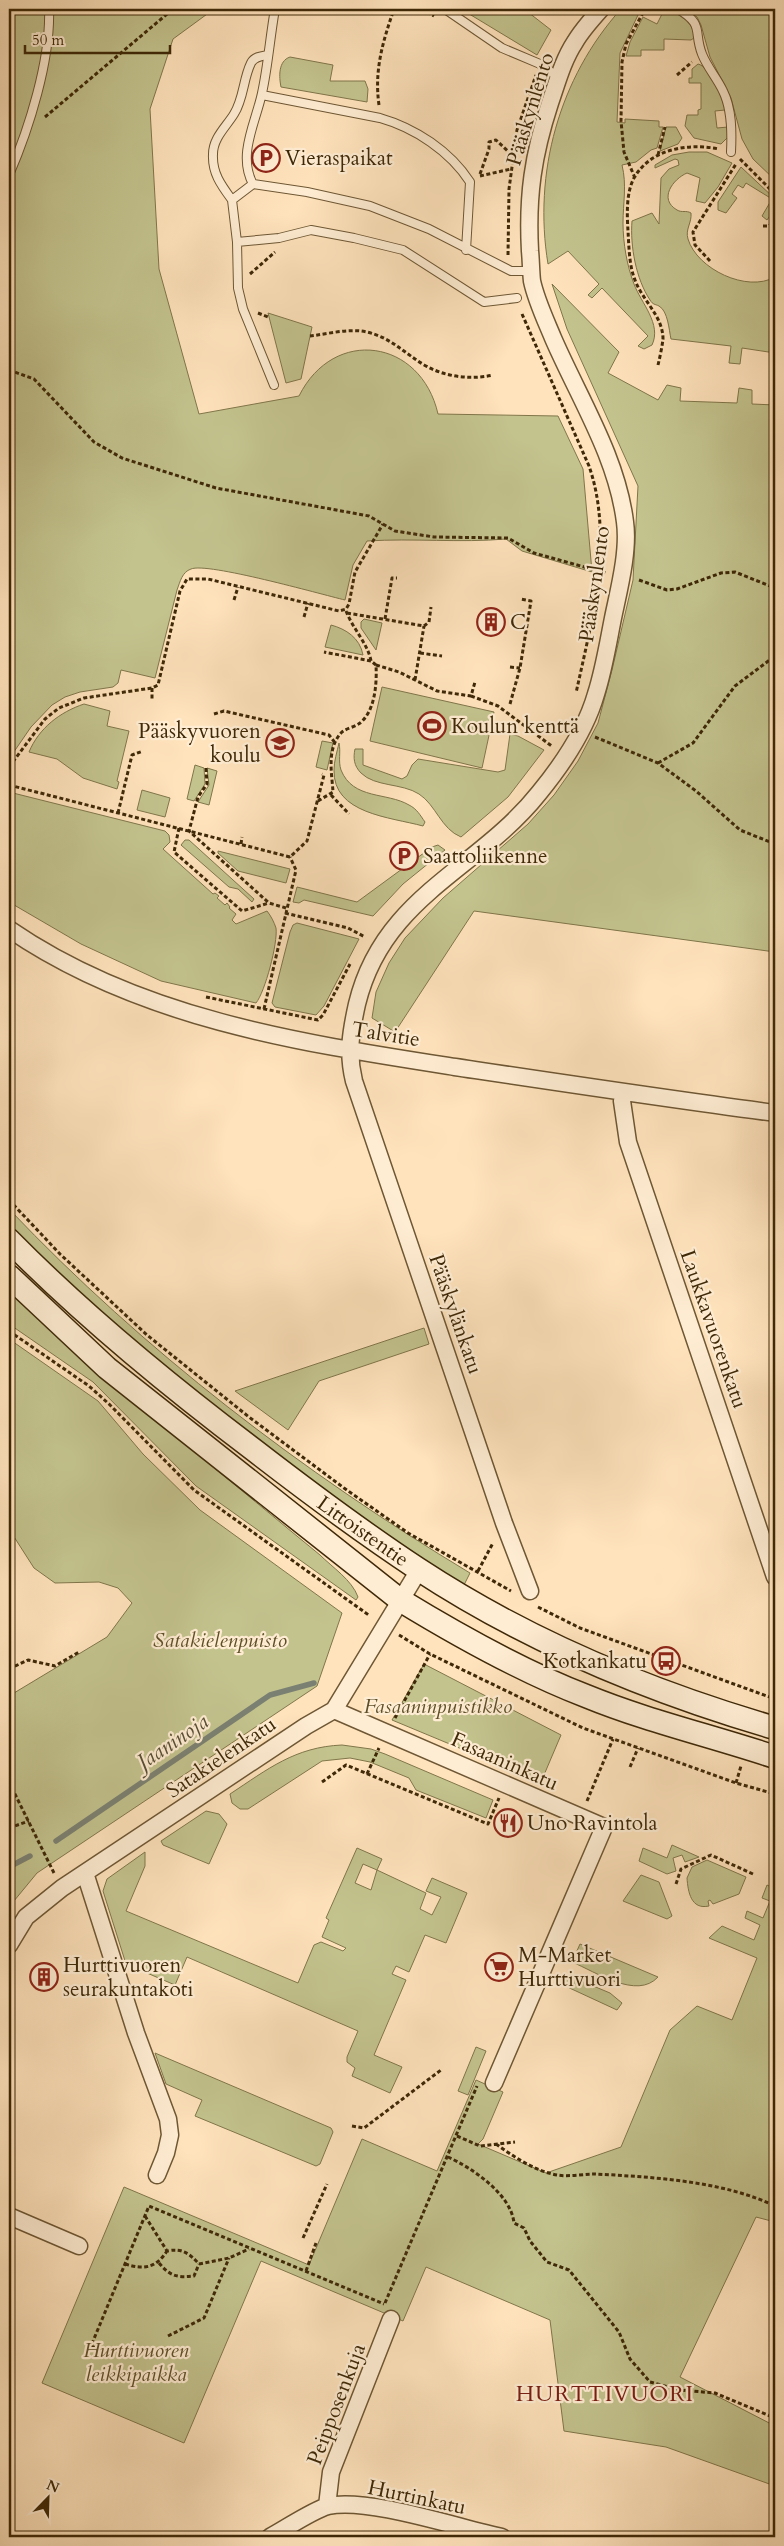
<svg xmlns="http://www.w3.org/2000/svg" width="784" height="2546" font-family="Cardo,serif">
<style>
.green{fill:#c3c38e;stroke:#80764a;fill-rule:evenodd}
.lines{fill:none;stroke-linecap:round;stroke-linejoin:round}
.stream{stroke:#7b8172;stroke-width:5.5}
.service-casing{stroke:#6e5734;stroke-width:10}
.minor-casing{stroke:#6e5734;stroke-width:19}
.secondary-casing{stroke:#3e2807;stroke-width:25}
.path{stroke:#3e2807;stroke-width:3;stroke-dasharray:4 2.5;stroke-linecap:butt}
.service{stroke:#ffedd3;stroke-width:8}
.minor{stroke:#ffedd3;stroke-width:16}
.secondary{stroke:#ffedd3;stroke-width:22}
.labels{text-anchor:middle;stroke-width:4.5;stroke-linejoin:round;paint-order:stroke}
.street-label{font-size:21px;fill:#3e2807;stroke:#ffedd3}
.poi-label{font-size:21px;fill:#3e2807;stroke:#ffedd3;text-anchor:start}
.park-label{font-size:21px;font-style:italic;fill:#5f4f29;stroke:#ffedd3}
.water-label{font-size:22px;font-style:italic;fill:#574d34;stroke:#ffedd3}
.neighbourhood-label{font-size:22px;letter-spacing:1px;fill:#7a1f14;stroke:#ffedd3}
</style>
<rect width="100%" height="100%" fill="#ffe3bc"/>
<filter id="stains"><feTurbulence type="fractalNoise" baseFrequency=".004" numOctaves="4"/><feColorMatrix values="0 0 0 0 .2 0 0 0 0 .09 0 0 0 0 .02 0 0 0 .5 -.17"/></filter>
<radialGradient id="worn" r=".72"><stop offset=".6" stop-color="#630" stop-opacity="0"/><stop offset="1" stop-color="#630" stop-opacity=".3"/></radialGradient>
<path class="green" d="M9,9H214L173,39L150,109L159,269L199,414L299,396C334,326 421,339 438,414L558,416L583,469L592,572L522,551L506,539C460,543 413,538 367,541L353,565L345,600C320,594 207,562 191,569C182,572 180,582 177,590L155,678L121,670L118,683L113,687L80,692L65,697L52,705L31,727L9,759Z
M461,9H524L551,30L537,55Z
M621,9H635L633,12L638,15L620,53L617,122L625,123V119L659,121V127H663L657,148L651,150L636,162L622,165C627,185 623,203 623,223C623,243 627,266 634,284C641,303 662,324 652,345L644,349L638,346L648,336L602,288L592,298L588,295L599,284L568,251L548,264C533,173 559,78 621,9Z
M669,9C680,16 695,23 694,38L691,40L664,39V50H641V56H626L630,42L643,17L657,24L664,10Z
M686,9H775V180L753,159L742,139L731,98L710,57L701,25L697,17Z
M290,57L333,65L330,81H365L368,89L367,102L281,87C279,77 278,61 290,57Z
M698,64C709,66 723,98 725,110L715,111L717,128L728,127V137L721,144L694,138L685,126L687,115H698V110L701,109V83H689V78H692V69Z
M666,127H676L682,138L678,144L660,151Z
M689,152H707L732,163L718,187L705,203L696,201L700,178L687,173C673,179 658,199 677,210C682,213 686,210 691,213C692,223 685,229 688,239C697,269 747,293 775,277V353L742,348L740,364L729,363L731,346L671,339C669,330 668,311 659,306C655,304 653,305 650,300C636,279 630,246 632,221L652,213L659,224L661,178L669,169L679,165L678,160L675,159L655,168V165L672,155Z
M741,167L774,198V210L767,220L762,216L772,199L746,183L743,188L738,185L732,194L737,198L726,213L718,210V202Z
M552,284L619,352L608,373L658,400L667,385L681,388L680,401L737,403L739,388L752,390V404L775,405V952L474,911L395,1032L372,1018L376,992L389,963L405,938L443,898L528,824L554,795L578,761L598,723L612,670L633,580L638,486L567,329Z
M268,313L312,327L301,379L286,383Z
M364,619L382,623L376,650L361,628V622Z
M331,625C346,629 360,638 363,655L325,647Z
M382,687L494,712L482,768L370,741Z
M84,704L110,711L107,726L129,731L117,781L119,782L117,789L83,778L57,759L29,752C39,728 60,712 84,704Z
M510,734L518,736L544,750L508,797L461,837C441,829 436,805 419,794C402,783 375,787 361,773C354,766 353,758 355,749H363V765L402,779L407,776L412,765L418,759L498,772L505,770Z
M322,741L333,743L327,770L316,767Z
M339,743C341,752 338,761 341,770C353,800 387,792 409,805C417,809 420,815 425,822L423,826C390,817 333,814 334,770C334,761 337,752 339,743Z
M195,765L204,768L205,784L194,801L187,799Z
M207,768L217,771L209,805L198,802L209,785Z
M142,790L170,798L165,817L137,810Z
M9,792L165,831L169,835L170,842L163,849L213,894L215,893L219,896L217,898L225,905L227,903L230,907L229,908L236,914L232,920L236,924L267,911C271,916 274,922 276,928C278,943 265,992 256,1003L161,981L81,944L9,902Z
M185,840H189L254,899L252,902L238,889L229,887L181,845Z
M438,845L445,850L403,884L373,916L304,900L299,903L293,902L297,887L357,902L432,847Z
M218,851L290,869L286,883L238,871L218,853Z
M297,923L359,939L324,1006L316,1015L275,1007L272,1003L290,932L293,925Z
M9,1209C144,1351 302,1472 470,1573L464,1585L382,1534L235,1424L132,1342L52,1271L9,1225Z
M9,1292L76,1354L320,1555C332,1567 352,1580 358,1597L356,1600L196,1486L93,1382L9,1324Z
M424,1328L429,1344L319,1381L288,1430L235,1391Z
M9,1339L98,1401L143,1454L200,1510L342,1613L317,1686L37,1873L9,1907V1696L107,1637L132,1603L118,1588L99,1582L55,1583L34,1568L9,1529Z
M424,1664L561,1735L541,1782L392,1720Z
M342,1745L371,1749L385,1754L493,1800L486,1818L416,1790L409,1778L370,1762L350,1758L322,1761L248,1809H240L232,1803L230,1794C268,1769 295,1747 342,1745Z
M206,1811L219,1814L227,1824L209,1864L163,1845L161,1841Z
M672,1845L699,1857L685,1862L682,1855L673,1858L676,1871L667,1874L639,1861L643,1848L667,1858Z
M357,1848L382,1859L377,1870L426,1893L420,1909L432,1915L441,1897L426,1891L432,1878L467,1893L446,1943L425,1935L409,1972L396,1966L392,1974L406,1980L374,2055L402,2067L390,2093L352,2076L355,2068L347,2062V2057L358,2031L187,1957L175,1985L126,1964L103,1891L107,1879L145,1852V1866L126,1911L298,1983L314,1945L321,1942L343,1951L346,1948L322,1937L329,1920L326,1918ZM363,1864L377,1870L371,1890L355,1883Z
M707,1860L746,1877L739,1894L713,1904L710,1900L708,1901L709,1906C691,1910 688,1892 687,1878L692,1867Z
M641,1875L659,1882L672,1916L667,1919L623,1901Z
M767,1885L775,1889V2222L756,2217L680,2377L775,2426V2486L666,2447L564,2431L550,2320L426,2267L403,2321L261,2261L184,2443L42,2383L124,2187L309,2265L362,2139L437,2171L476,2080L503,2092L483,2139L478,2144L546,2173L621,2147L670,2030L697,2006L732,2020L757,1958L709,1938L722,1926L754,1940L760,1925L745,1918L747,1911L763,1918L770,1901L762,1898Z
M580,1944L658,1977C637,2000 596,1972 572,1962Z
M567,1975L610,1993L622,2003L617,2010L563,1985Z
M476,2047L486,2051L468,2095L458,2091Z
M155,2053L331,2128L333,2132L320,2164L316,2166L195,2116L202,2100L166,2084Z"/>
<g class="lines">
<path class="stream" d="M56,1841L270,1695L314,1683
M9,1867L30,1856"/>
<defs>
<path id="service" d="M275,9C270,37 268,66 262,93C256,122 237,155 253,184L307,192L370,206L429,229L511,271H532
M445,9L502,48L540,64L558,77
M678,9C705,25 693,31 702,54C707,67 717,78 723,91C732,109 732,132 731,152
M262,95L380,118C415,128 450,151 470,182L466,250
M9,175C29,129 51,59 49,9
M253,184L232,200L237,242L238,288L243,309L274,385
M232,200C221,185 212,173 213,154C213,138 226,127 234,114C244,98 243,79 251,63C254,57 261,56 267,55
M237,242L279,238L311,230L354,238L403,250L484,302L517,298"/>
<path id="minor" d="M9,929C140,1019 301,1043 455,1067C562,1083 668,1099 775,1113
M624,1093L622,1101L628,1142L775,1577
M530,1591L504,1523L354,1081C347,1053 351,1031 357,1004C383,896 478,870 539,793C562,765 586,729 596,694C604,669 608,643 613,618C619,589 629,551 625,522C617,457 579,398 553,338C546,321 536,300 532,281C531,272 531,261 530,251C527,196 533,155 550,103C557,83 563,60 575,42C582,30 592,19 601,9
M334,1710L604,1827L494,2083
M85,1873L136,2033L168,2119L170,2135L166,2153L157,2175
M9,1945L26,1917L62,1888L306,1726L334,1710L419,1570
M9,2216L79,2246
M327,2506L331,2472L391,2319
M270,2537C285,2529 313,2510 328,2506C368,2497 459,2528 502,2537"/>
<path id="secondary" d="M9,1240C85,1317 168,1385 254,1450C307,1491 362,1532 418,1569C526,1640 651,1692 775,1728
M9,1276L107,1368L400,1600C459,1636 521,1671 586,1696C647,1721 712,1736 775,1757"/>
</defs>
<use href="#service" class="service-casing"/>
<use href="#minor" class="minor-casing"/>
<use href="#secondary" class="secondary-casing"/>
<path class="path" d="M421,9L434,16
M677,75L692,62
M379,105C374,70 383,41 394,9
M45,117L173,9
M658,155L665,127
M740,159L775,194
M480,174L489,149V142L496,140L513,156
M480,176L511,169
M635,178L624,152L621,121L622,62L626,44L645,9
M763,226H769L775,220
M508,255L509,189L517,130L536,75
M710,261L695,245L693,232L736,164
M250,274L275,252
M258,313L268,317
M522,314L589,466C614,538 592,620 576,693
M310,336C328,334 349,328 367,332C392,338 405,354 426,366C446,377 471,380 493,375
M658,365C660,357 662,347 663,339C663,316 642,300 635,280C629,265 629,247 628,231C627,215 626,193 634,178C651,148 689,143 719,149
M9,370L34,379L94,442L122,458L216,488L369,516L395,531L434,537L508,538L534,553L606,573
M639,580L667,590L677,589L721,573L735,572L775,588
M234,600L238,587
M346,611C353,629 368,644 371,661
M347,613L424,626L429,622L431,607
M304,617L308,603
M385,619L392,578H397
M420,653L442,656
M376,665L399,672L437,691L471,696L475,682
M510,667L520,668
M415,680L424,626
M152,688V699
M471,696L498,706L553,747
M510,704L520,668L531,601L520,599
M214,714L224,711L329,735L336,744
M595,737L658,763L696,791L740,830L775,844
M658,763L693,743L735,686L775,656
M9,767L45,719L59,708L84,698L152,688L158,685L180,591L187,579H208L339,611L346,609L349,604L355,572L383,524
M206,768L207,784L198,797L189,831L269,903L286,908
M9,785L290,857L307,841L324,775L322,774
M331,795L349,814
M318,801L333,792C332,774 326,748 342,732C347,728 355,727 360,723C375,711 377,684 376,665L371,661L324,652
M118,813L132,755L143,751
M179,828L174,852L242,911L269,903
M241,844L242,837
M285,913L348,928L365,937
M206,997L318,1020L323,1015L350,964
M264,1009L296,870L290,857
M9,1200L60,1254L147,1335L249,1417L344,1488L408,1533L511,1591
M9,1331L89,1386L109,1404L194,1490L370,1616
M478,1571L493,1543
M538,1607L580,1628L775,1699
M399,1635L430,1654L583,1728L736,1783L775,1794
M9,1669L28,1660L55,1666L79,1652
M395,1718L430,1654
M630,1767L638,1748
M367,1774L379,1748
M9,1782L54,1873
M322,1782L346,1765L488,1824L499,1798
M736,1783L741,1766
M587,1801L613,1739
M9,1828L29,1821
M676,1884L681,1869L711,1855L753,1874
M352,2126L364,2128L441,2070
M457,2136L480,2146L515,2142
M496,2144C514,2157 535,2171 557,2175C569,2177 583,2174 595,2174C653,2177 723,2181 775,2206
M448,2157C472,2168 511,2194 514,2223L524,2228L530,2241L547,2262L569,2270L619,2332L630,2359L650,2382L680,2390L715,2393L775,2418
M145,2216L167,2251C182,2248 189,2253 199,2264L229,2258L249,2249
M303,2238L327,2184
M159,2263C170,2276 177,2278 194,2276L199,2264
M125,2264C144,2270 156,2268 167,2251
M306,2271L316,2243
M385,2303L477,2086
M168,2336L204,2318L229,2258
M101,2350L91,2346L149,2206L384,2304"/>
<use href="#service" class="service"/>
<use href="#minor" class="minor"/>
<use href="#secondary" class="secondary"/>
</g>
<defs>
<symbol id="parking-ring" viewBox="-11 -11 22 22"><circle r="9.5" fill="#ffedd3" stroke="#8f2418" stroke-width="1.5"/><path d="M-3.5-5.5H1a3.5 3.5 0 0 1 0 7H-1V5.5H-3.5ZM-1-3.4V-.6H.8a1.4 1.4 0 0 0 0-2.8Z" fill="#8f2418"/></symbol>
<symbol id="building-ring" viewBox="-11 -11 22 22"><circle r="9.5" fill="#ffedd3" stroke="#8f2418" stroke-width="1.5"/><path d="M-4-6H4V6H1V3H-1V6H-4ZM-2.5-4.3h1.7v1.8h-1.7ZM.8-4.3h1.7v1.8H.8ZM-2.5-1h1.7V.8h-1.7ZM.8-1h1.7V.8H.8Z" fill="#8f2418"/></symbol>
<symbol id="stadium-ring" viewBox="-11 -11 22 22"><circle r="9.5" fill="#ffedd3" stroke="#8f2418" stroke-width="1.5"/><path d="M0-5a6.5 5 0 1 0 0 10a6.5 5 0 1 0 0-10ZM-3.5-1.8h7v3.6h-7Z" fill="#8f2418"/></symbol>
<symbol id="school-ring" viewBox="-11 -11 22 22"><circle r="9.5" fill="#ffedd3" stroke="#8f2418" stroke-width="1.5"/><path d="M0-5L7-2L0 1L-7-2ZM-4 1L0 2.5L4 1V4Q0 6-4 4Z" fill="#8f2418"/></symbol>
<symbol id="bus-ring" viewBox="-11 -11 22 22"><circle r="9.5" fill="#ffedd3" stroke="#8f2418" stroke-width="1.5"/><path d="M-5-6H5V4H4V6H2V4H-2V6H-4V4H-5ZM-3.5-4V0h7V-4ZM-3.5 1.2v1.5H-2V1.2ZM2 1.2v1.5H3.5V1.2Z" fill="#8f2418"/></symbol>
<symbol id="restaurant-ring" viewBox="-11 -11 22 22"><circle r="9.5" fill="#ffedd3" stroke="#8f2418" stroke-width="1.5"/><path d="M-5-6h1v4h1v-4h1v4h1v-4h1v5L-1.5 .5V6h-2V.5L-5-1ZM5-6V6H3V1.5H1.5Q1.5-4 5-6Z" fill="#8f2418"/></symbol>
<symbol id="supermarket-ring" viewBox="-11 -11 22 22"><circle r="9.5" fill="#ffedd3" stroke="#8f2418" stroke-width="1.5"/><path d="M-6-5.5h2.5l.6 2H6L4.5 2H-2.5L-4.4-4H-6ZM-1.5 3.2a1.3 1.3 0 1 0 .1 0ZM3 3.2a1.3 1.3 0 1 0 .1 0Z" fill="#8f2418"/></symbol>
</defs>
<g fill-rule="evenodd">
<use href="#parking-ring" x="250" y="142" width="32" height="32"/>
<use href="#building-ring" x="475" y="606" width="32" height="32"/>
<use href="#stadium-ring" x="416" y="710" width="32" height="32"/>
<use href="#school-ring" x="264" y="727" width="32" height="32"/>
<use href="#parking-ring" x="388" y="840" width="32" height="32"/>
<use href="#bus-ring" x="650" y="1645" width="32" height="32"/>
<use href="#restaurant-ring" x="492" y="1807" width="32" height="32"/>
<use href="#supermarket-ring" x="483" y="1951" width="32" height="32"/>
<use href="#building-ring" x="28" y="1961" width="32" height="32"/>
</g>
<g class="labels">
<g class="street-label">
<text transform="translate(530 109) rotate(-73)" y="7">Pääskynlento</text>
<text transform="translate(594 584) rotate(-82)" y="7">Pääskynlento</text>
<text transform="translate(386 1034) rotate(9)" y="7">Talvitie</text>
<text transform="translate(456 1314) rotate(71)" y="7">Pääskylänkatu</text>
<text transform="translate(714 1329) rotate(71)" y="7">Laukkavuorenkatu</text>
<text transform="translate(363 1531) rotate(35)" y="7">Littoistentie</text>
<text transform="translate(221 1757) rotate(-34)" y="7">Satakielenkatu</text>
<text transform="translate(505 1761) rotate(24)" y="7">Fasaaninkatu</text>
<text transform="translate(336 2404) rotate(-69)" y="7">Peipposenkuja</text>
<text transform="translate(417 2497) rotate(12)" y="7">Hurtinkatu</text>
</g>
<g class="poi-label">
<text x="285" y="165">Vieraspaikat</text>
<text x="510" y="629">C</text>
<text x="451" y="733">Koulun kenttä</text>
<text x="261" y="738" text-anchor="end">Pääskyvuoren<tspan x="261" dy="24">koulu</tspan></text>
<text x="423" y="863">Saattoliikenne</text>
<text x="647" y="1668" text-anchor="end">Kotkankatu</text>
<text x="527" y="1830">Uno Ravintola</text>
<text x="518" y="1962">M-Market<tspan x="518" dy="24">Hurttivuori</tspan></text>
<text x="63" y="1972">Hurttivuoren<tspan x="63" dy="24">seurakuntakoti</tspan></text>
</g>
<g class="park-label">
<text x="220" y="1647">Satakielenpuisto</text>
<text x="438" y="1713">Fasaaninpuistikko</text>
<text x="136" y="2357">Hurttivuoren<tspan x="136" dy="24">leikkipaikka</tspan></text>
</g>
<g class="water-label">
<text transform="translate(172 1741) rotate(-34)" y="8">Jaaninoja</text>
</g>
<g class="neighbourhood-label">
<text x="605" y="2401">HURTTIVUORI</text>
</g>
</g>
<rect width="784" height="2546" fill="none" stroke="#ffe3bc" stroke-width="30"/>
<rect x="10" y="10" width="764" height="2526" fill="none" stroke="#3e2807" stroke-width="2.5"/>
<rect x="15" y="15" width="754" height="2516" fill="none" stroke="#3e2807"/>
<g transform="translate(48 2498) rotate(23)" stroke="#ffedd3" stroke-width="4" paint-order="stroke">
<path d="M0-4L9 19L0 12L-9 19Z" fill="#3e2807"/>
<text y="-8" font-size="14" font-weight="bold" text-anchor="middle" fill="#3e2807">N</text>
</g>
<path d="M25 45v8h145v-8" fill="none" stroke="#3e2807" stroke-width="2.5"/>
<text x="32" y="45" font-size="15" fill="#3e2807" stroke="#ffedd3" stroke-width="4" paint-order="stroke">50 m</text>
<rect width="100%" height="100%" filter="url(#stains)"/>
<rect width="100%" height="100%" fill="url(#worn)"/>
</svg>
